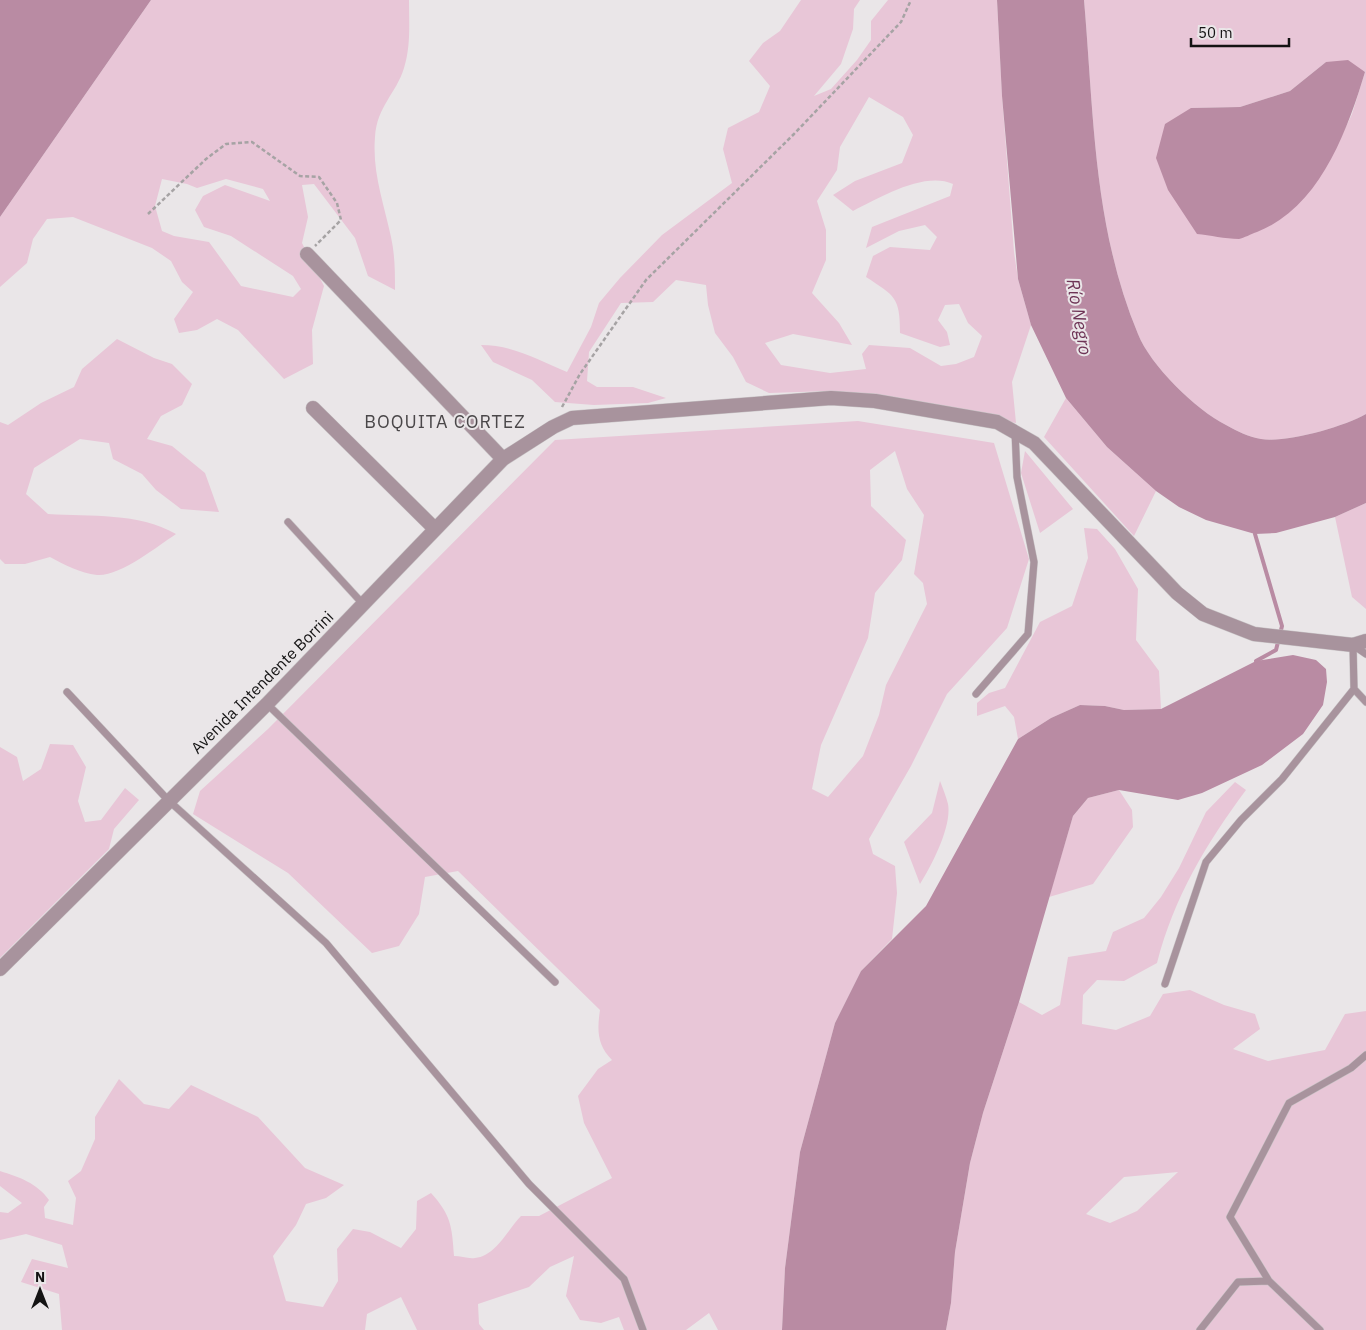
<svg xmlns="http://www.w3.org/2000/svg" width="1366" height="1330" font-family="'IBM Plex Sans',sans-serif">
<style>
.green{fill:#e8c6d7;fill-rule:evenodd}
.water{fill:#b98ba3}
.lines{fill:none;stroke-linecap:round;stroke-linejoin:round}
.stream{stroke:#b98ba3;stroke-width:4}
.service-casing{stroke:#c8c4c6;stroke-width:8}
.minor-casing{stroke:#c8c4c6;stroke-width:15}
.path{stroke:#a6a3a4;stroke-width:2.5;stroke-dasharray:4 2.5;stroke-linecap:butt}
.service{stroke:#a8939d;stroke-width:7}
.minor{stroke:#a8939d;stroke-width:14}
.labels{text-anchor:middle;stroke-width:4;stroke-linejoin:round;paint-order:stroke}
.street-label{font-size:16px;fill:#141313;stroke:#eae6e8}
.water-label{font-size:18px;font-style:italic;fill:#6e3456;stroke:#eae6e8}
.neighbourhood-label{font-size:18px;letter-spacing:1px;fill:#4a4749;stroke:#eae6e8}
</style>
<rect width="100%" height="100%" fill="#eae6e8"/>
<path class="green" d="M151,0H409C409,22 411,46 404,68C396,94 377,106 375,137C372,172 384,204 391,237C395,255 395,272 395,290L368,276L355,238L314,184L302,185L308,217L302,243L324,286L312,330L313,364L284,379L238,330L217,319L197,330L179,333L174,319L193,292L182,282L171,261L152,248L73,217L47,219L33,239L27,263L0,287V217ZM162,179L187,184L197,188L226,179L263,189L270,201L225,185L203,196L195,210L204,227L231,236L293,276L301,289L293,297L241,286L209,242L174,236L162,231L155,206Z
M801,0H860L854,9L853,29L841,64L814,96L831,89L857,60L871,40V21L888,0H997L1002,96L1014,252L1018,279L1031,325L1012,382L1016,423L830,391L769,393L746,382L733,357L715,333L708,305L706,285L676,280L653,302L621,303L589,352L587,381L597,387H633L666,398L648,403L594,405L555,402L532,380L493,362L481,345C513,345 538,360 567,372L591,327L599,303L620,278L662,235L732,183L723,149L728,128L759,112L770,86L749,61L763,43L780,31ZM869,97L903,117L913,135L902,163L855,181L833,195L853,211C879,198 924,171 953,184L950,196L872,227L866,248L899,231L925,225L937,237L930,250L890,247L873,256L866,277C895,296 900,297 900,333L940,347L950,345L947,332L938,320L945,305L959,304L968,323L982,336L974,357L956,364L941,366L910,348L869,345L862,354L866,369L830,373L781,365L765,343L793,334L852,345L839,323L812,293L826,260V230L817,201L837,170L840,147Z
M1084,0H1366V414C1343,427 1287,443 1261,439C1248,437 1237,431 1226,425C1196,410 1150,365 1138,334C1093,226 1094,114 1084,0ZM1326,62L1365,72L1352,114L1331,158L1191,108L1240,107L1290,91Z
M117,339L154,358L172,364L192,384L182,405L161,416L147,439L172,446L205,473L219,512L181,509L156,490L142,474L113,459L109,443L80,439L34,468L26,494L48,514C91,517 138,512 176,534C158,546 119,577 97,575C80,573 65,565 50,557L25,564H5L0,559V422L8,425L41,403L74,387L82,369Z
M1066,398L1107,447L1156,491L1134,536L1044,437Z
M858,421L994,443L1029,559L1007,628L947,694L911,766L869,839L873,854L895,866L897,893L892,939L861,971L835,1023L800,1152L785,1268L782,1330H718L709,1313L686,1330H624L619,1317L601,1323L580,1320L566,1296L574,1256L550,1267L529,1287L478,1304L479,1324L484,1330H417L401,1297L367,1314L365,1330H62L59,1294L21,1282L32,1259L68,1268L62,1245L26,1234L0,1240V1212L8,1213L22,1203L0,1186V1171C19,1177 37,1183 49,1200L44,1207L45,1218L73,1225L76,1198L68,1181L81,1171L95,1139V1117L119,1079L144,1104L169,1109L191,1085L258,1117L305,1168L344,1185L326,1198L306,1204L296,1225L273,1256L286,1301L323,1307L338,1281L337,1249L353,1229L370,1232L401,1248L416,1229L417,1201L431,1193C451,1215 452,1226 454,1256C461,1256 468,1259 475,1258C496,1256 508,1229 521,1216H539L612,1178L584,1123L578,1096L598,1069L612,1060C597,1045 597,1030 600,1010L458,871L425,877L419,914L399,946L372,953L288,873L193,814L200,791L268,729L555,440ZM895,451L907,489L924,515L914,574L923,583L927,604L886,685L879,715L863,756L828,797L812,789L821,745L868,638L875,593L902,560L906,540L871,506L870,470Z
M1025,451L1073,509L1040,533L1021,473Z
M1366,503V609L1352,597L1335,517Z
M1084,528L1097,529L1115,549L1138,589L1136,640L1159,671L1161,709L1124,710L1105,706L1080,705L1051,718L1018,739L1014,717L1005,706L977,716V703L989,693L1005,688L1040,622L1072,606L1088,558Z
M50,744L73,745L86,767L78,801L85,822L101,820L125,788L139,800L114,829L109,849L0,958V747L17,757L23,781L41,769Z
M940,781C943,789 946,796 948,804C952,826 932,865 920,884L904,842L932,813Z
M1235,782L1246,790C1206,844 1174,897 1157,963L1124,981L1097,980L1083,995L1082,1024L1116,1030L1150,1016L1163,994L1190,990L1224,1005L1255,1014L1260,1029L1233,1049L1268,1061L1325,1050L1345,1014L1366,1011V1330H946L951,1303L955,1252L970,1163L983,1113L1019,1002L1042,1015L1060,1005L1068,957L1106,951L1113,932L1144,918L1161,897L1179,868L1206,812ZM1178,1172L1137,1211L1110,1223L1086,1214L1124,1177Z
M1119,790L1132,810L1133,827L1093,884L1049,897L1073,816L1088,798Z"/>
<path class="water" d="M0,0H151L0,217Z
M997,0H1084C1094,114 1093,226 1138,334C1150,365 1196,410 1226,425C1237,431 1248,437 1261,439C1287,443 1343,427 1366,414V503L1335,517L1276,533L1255,534L1206,520L1179,507L1156,491L1107,447L1066,398L1031,325L1018,279L1002,96Z
M1348,60L1365,72C1347,132 1319,208 1257,232C1251,234 1244,238 1239,239C1225,239 1210,235 1197,234L1168,190L1156,158L1165,124L1191,108L1240,107L1290,91L1326,62Z
M1293,655L1316,660L1326,669L1327,682L1323,705L1303,734L1262,765L1202,793L1178,800L1119,790L1088,798L1073,816L1019,1002L983,1113L970,1163L955,1252L951,1303L946,1330H782L785,1268L800,1152L835,1023L861,971L926,906L1018,739L1051,718L1080,705L1105,706L1124,710L1161,709L1256,661Z"/>
<g class="lines">
<path class="stream" d="M1255,534L1282,626L1276,650L1256,661"/>
<defs>
<path id="service" d="M288,522L363,604
M1354,689L1366,702
M67,692L168,800L326,943L529,1184L624,1279L643,1330
M976,694L1028,634L1034,562L1017,477L1015,431
M267,704L555,982
M1165,984L1206,862L1241,820L1282,779L1354,689L1353,645L1366,654
M1269,1281L1230,1217L1289,1103L1351,1068L1366,1055
M1200,1330L1238,1282L1269,1281L1320,1330"/>
<path id="minor" d="M307,254L503,459
M313,408L435,529
M0,969L267,704L503,459L553,427L572,418L831,398L875,401L997,422L1034,443L1177,593L1203,614L1254,634L1353,645L1366,641"/>
</defs>
<use href="#service" class="service-casing"/>
<use href="#minor" class="minor-casing"/>
<path class="path" d="M148,214L206,159L226,144L252,142L300,176L319,177L337,203L341,220L315,246
M562,407L580,374L646,280L794,134L901,22L911,0"/>
<use href="#service" class="service"/>
<use href="#minor" class="minor"/>
</g>
<g class="labels">
<g class="street-label">
<text transform="translate(262 682) rotate(-45)" y="6">Avenida Intendente Borrini</text>
</g>
<g class="water-label">
<text transform="translate(1079 317) rotate(80)" y="6">Río Negro</text>
</g>
<g class="neighbourhood-label">
<text x="445" y="428">BOQUITA CORTEZ</text>
</g>
</g>
<g transform="translate(40 1290)" stroke="#eae6e8" stroke-width="4" paint-order="stroke">
<path d="M0-4L9 19L0 12L-9 19Z" fill="#141313"/>
<text y="-8" font-size="14" font-weight="bold" text-anchor="middle" fill="#141313">N</text>
</g>
<path d="M1191 38v8h98v-8" fill="none" stroke="#141313" stroke-width="2.5"/>
<text x="1198" y="38" font-size="15" fill="#141313" stroke="#eae6e8" stroke-width="4" paint-order="stroke">50 m</text>
</svg>
